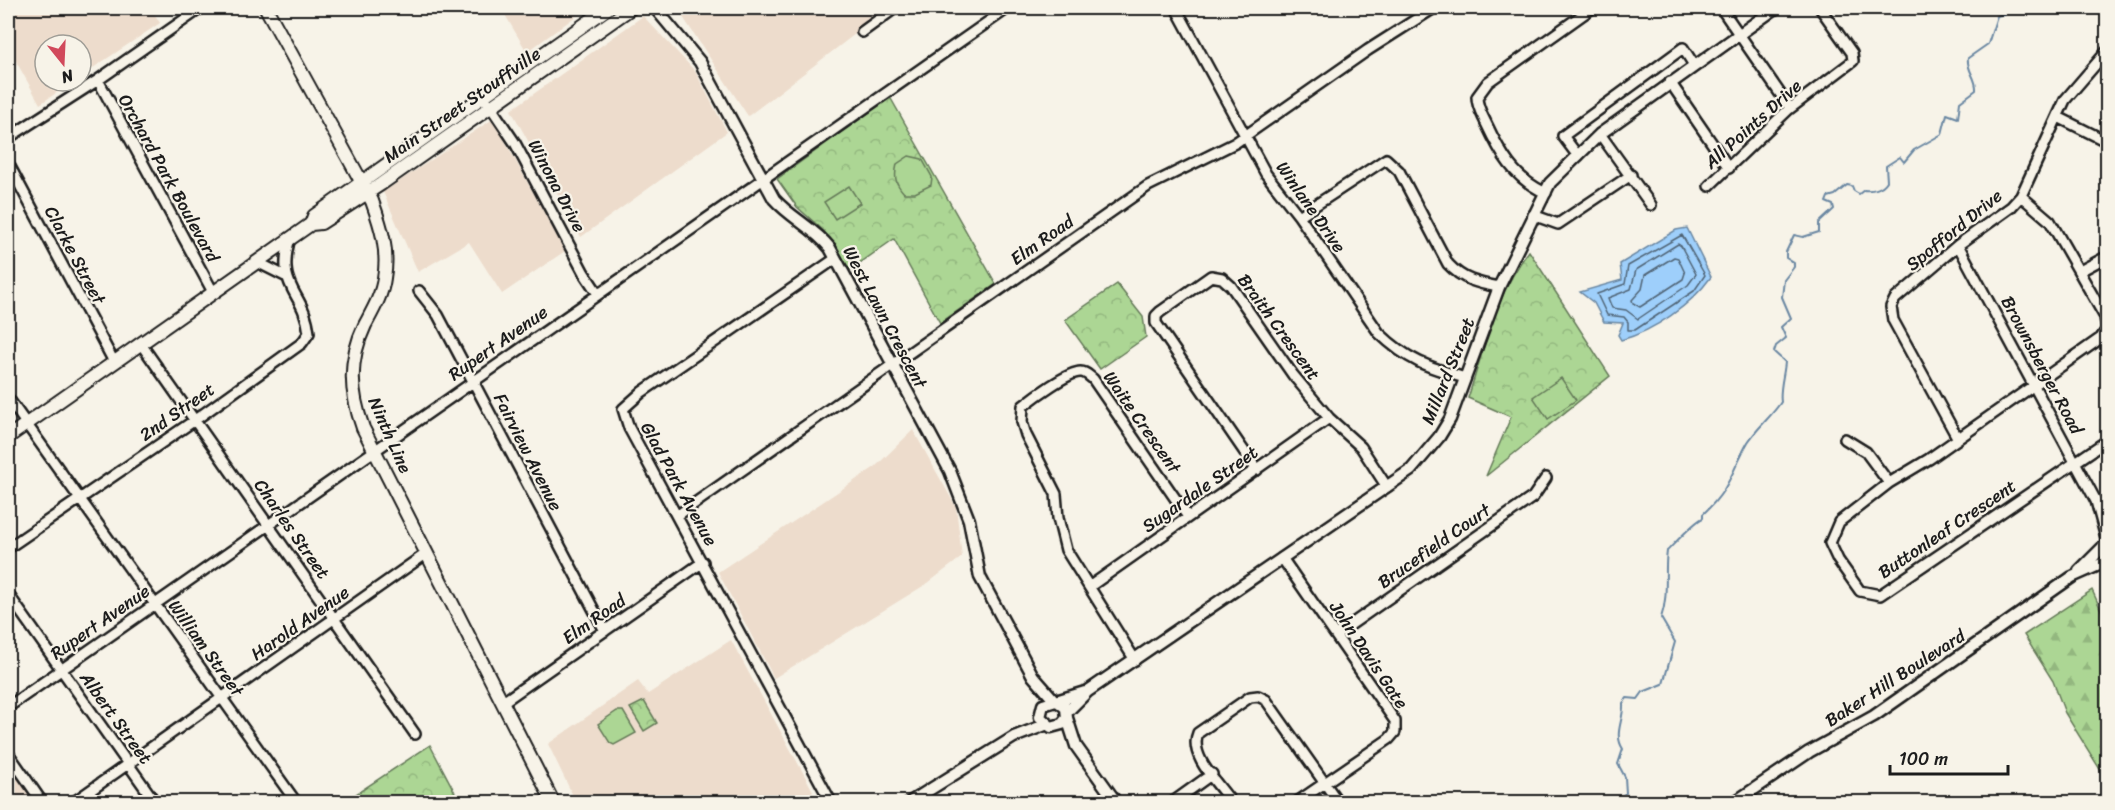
<svg xmlns="http://www.w3.org/2000/svg" width="2115" height="810" font-family="Sriracha,sans-serif">
<style>
.built{fill:#eddccc}
.forest{fill:url(#forest-firs);stroke:#647958;stroke-width:1.5}
.park{fill:url(#park-crowns);stroke:#647958;stroke-width:1.5}
.garden{fill:#acd694;stroke:#647958;stroke-width:1.5}
.water{fill:#9ecffb;stroke:#6a87a2;stroke-width:1.5}
.lines{fill:none;stroke-linecap:round;stroke-linejoin:round}
.shore{stroke:#506475;stroke-width:1.5}
.stream{stroke:#6a87a2;stroke-width:2}
.minor-casing{stroke:#1c1c1c;stroke-width:14}
.tertiary-casing{stroke:#1c1c1c;stroke-width:15}
.secondary-casing{stroke:#1c1c1c;stroke-width:16}
.minor{stroke:#f7f3e8;stroke-width:9}
.tertiary{stroke:#f7f3e8;stroke-width:10}
.secondary{stroke:#f7f3e8;stroke-width:12}
.labels{text-anchor:middle;stroke-width:4.5;stroke-linejoin:round;paint-order:stroke}
.street-label{font-size:18px;fill:#1c1c1c;stroke:#f7f3e8}
</style>
<defs>
<pattern id="forest-firs" width="22" height="20" patternUnits="userSpaceOnUse" patternTransform="scale(1.5)"><rect width="22" height="20" fill="#acd694"/><path d="M5 1l3.5 6h-7zM16 11l3.5 6h-7z" fill="#93b77f"/></pattern>
<pattern id="park-crowns" width="20" height="18" patternUnits="userSpaceOnUse" patternTransform="scale(1.5)"><rect width="20" height="18" fill="#acd694"/><path d="M2 6a3 3 0 1 1 6 0M12 15a3 3 0 1 1 6 0" fill="none" stroke="#93b77f"/></pattern>
</defs>
<rect width="100%" height="100%" fill="#f7f3e8"/>
<filter id="ink" filterUnits="userSpaceOnUse"><feTurbulence type="fractalNoise" baseFrequency=".0167" numOctaves="2"/><feDisplacementMap in="SourceGraphic" scale="12" xChannelSelector="R" yChannelSelector="G"/><feConvolveMatrix kernelMatrix="1 2 1 2 8 2 1 2 1" color-interpolation-filters="sRGB"/></filter>
<g filter="url(#ink)">
<path class="built" d="M8,8H151L160,23L81,76V45H45V81H74L40,104L8,47Z
M501,8H587L527,52Z
M677,8H889L748,116Z
M643,16L695,71L727,132L581,237L511,110Z
M493,119L565,251L502,294L469,242L418,272L383,192Z
M913,430L956,507L962,557L928,583L774,678L718,572L875,467Z
M731,640L813,791L796,802H576L548,744L638,681L648,694Z
M8,764L31,797L34,802H8Z"/>
<path class="forest" d="M2092,590L2107,623L2106,779L2065,713L2053,681L2024,635Z"/>
<path class="park" d="M890,97L996,284L940,323L894,239L850,270L824,231L797,207L777,179Z
M1529,251L1610,376L1486,476L1511,417L1468,398C1484,349 1496,293 1529,251Z
M1117,284L1143,317L1146,337L1100,369L1065,320Z
M644,701L657,723L644,731L630,708Z
M430,745L460,802H344Z"/>
<path class="garden" d="M909,156L922,159L932,177L931,185L915,193H904C895,183 894,177 897,164Z
M849,186L860,203L835,219L824,202Z
M1561,378L1576,400L1548,419L1533,397Z
M617,711H623L636,733L614,745L610,743L598,724Z"/>
<path class="water" d="M1687,228L1711,277C1691,305 1654,331 1621,340L1618,335L1623,323L1604,322L1594,303L1580,292L1622,280L1620,264L1676,230Z"/>
<g class="lines">
<path class="shore" d="M1682,235L1705,275L1694,291L1635,330H1628V322L1624,317L1607,315L1597,294L1625,284L1628,266Z
M1678,244L1681,246L1696,274L1688,285L1638,319L1626,310L1612,308L1608,298L1631,289L1636,270Z
M1674,257L1678,258L1685,273L1683,279L1640,307L1633,303L1632,300L1642,289L1645,275Z"/>
<path class="stream" d="M1613,802L1626,793L1625,777L1618,764L1623,749C1613,733 1624,721 1623,704L1627,698L1638,699L1643,692L1663,684L1675,642L1661,618C1669,595 1664,574 1667,551C1675,543 1695,521 1703,518V514C1731,488 1731,472 1748,442C1758,427 1771,417 1781,402C1779,389 1784,376 1785,362L1774,352L1776,346L1786,338L1781,327L1791,318L1782,297L1784,280L1794,267V263L1786,258V252L1794,235L1803,237L1819,232V223L1834,209L1833,205L1826,202L1828,197L1835,195L1847,185L1852,186L1854,191L1859,194L1864,190C1872,191 1882,189 1887,181L1886,166L1900,157L1904,162L1914,150L1942,134L1947,114L1958,118L1960,102L1976,90C1977,78 1966,70 1968,58L1988,44L1997,16L2012,11L2014,8"/>
<defs>
<path id="minor" d="M1176,8L1266,174L1299,216L1379,333C1408,361 1428,367 1465,378
M1721,8L1790,108
M862,32L895,8
M98,80L213,292
M1670,82L1729,168
M484,97L515,143L584,273L598,294
M2058,117L2108,142
M1600,134L1651,205
M8,138L98,80L201,8
M1578,156L1563,136L1683,48L1694,65
M8,163L114,362
M1709,186L1788,110L1853,61L1852,53L1820,8
M1546,193C1514,179 1500,153 1486,123C1482,114 1477,107 1477,97L1488,82L1592,8
M2021,196L2050,221L2105,317L2107,329L2101,338L1929,459L1889,483L1839,522L1830,543L1838,560L1860,591L1880,595L2108,440
M1533,215L1558,224L1631,175
M1299,216L1386,159L1399,171L1448,264C1463,280 1477,283 1499,287
M1958,245L2096,501L2106,538
M257,262L285,276
M2080,271L2108,256
M419,291L438,315L605,631
M141,344L415,734
M8,398L296,802
M1957,437L1893,320L1891,307L1895,299L1958,245L2011,207L2021,196L2065,100L2108,50
M1845,439L1866,452L1889,483
M1257,470L1156,323V316L1160,312L1211,276L1222,278L1231,286L1293,375L1329,418L1361,447L1387,487
M678,515L1148,186L1235,143L1368,50L1434,8
M8,548L195,420L302,343L309,333C305,291 275,290 290,238
M1282,558L1395,721V732L1389,739L1297,802
M1089,587L1329,418
M8,594L155,802
M1336,635L1533,497L1546,478
M1135,660L1066,550L1058,518L1056,494L1026,435L1022,422L1023,406C1033,398 1069,371 1081,372C1086,372 1089,376 1093,379L1188,517
M503,702L703,562
M8,707L1008,8
M8,753L42,802
M74,802L427,553
M831,802L629,428L623,409L642,392L835,259
M1173,802L1212,774
M1231,802C1219,784 1188,756 1198,733L1250,697L1258,696L1266,700L1338,802"/>
<path id="tertiary" d="M655,8L700,62L774,199C791,218 814,228 830,248L950,471L969,520L980,577L1033,676L1054,700
M2079,571L2104,546
M1056,700L1066,708L1067,718L1062,724L1051,727L1040,717L1043,705L1085,692
M1067,712L1088,691L1411,470L1439,437L1450,419L1499,287L1550,183L1600,134L1776,8
M1067,718L1076,746L1116,802
M910,802L1014,737L1045,725
M1735,802L1809,752L1874,716L2072,577L2108,561"/>
<path id="secondary" d="M266,8L372,201C381,226 389,251 384,278C382,295 373,310 365,325C348,361 350,392 363,428L553,802
M311,224L314,216L608,8
M8,437L311,224L321,223L381,184L631,8"/>
</defs>
<use href="#minor" class="minor-casing"/>
<use href="#tertiary" class="tertiary-casing"/>
<use href="#secondary" class="secondary-casing"/>
<use href="#minor" class="minor"/>
<use href="#tertiary" class="tertiary"/>
<use href="#secondary" class="secondary"/>
</g>
</g>
<g class="labels">
<g class="street-label">
<text transform="translate(462 105) rotate(-35)" y="6">Main Street Stouffville</text>
<text transform="translate(1753 124) rotate(-42)" y="6">All Points Drive</text>
<text transform="translate(169 178) rotate(61)" y="6">Orchard Park Boulevard</text>
<text transform="translate(557 186) rotate(62)" y="6">Winona Drive</text>
<text transform="translate(1311 207) rotate(55)" y="6">Winlane Drive</text>
<text transform="translate(1954 230) rotate(-39)" y="6">Spofford Drive</text>
<text transform="translate(1042 240) rotate(-35)" y="6">Elm Road</text>
<text transform="translate(75 255) rotate(62)" y="6">Clarke Street</text>
<text transform="translate(885 317) rotate(62)" y="6">West Lawn Crescent</text>
<text transform="translate(1279 327) rotate(54)" y="6">Braith Crescent</text>
<text transform="translate(498 343) rotate(-35)" y="6">Rupert Avenue</text>
<text transform="translate(2042 365) rotate(62)" y="6">Brownsberger Road</text>
<text transform="translate(1448 371) rotate(-68)" y="6">Millard Street</text>
<text transform="translate(177 412) rotate(-35)" y="6">2nd Street</text>
<text transform="translate(1142 422) rotate(55)" y="6">Waite Crescent</text>
<text transform="translate(390 435) rotate(66)" y="6">Ninth Line</text>
<text transform="translate(528 452) rotate(63)" y="6">Fairview Avenue</text>
<text transform="translate(679 484) rotate(61)" y="6">Glad Park Avenue</text>
<text transform="translate(1200 489) rotate(-35)" y="6">Sugardale Street</text>
<text transform="translate(292 529) rotate(55)" y="6">Charles Street</text>
<text transform="translate(1947 529) rotate(-34)" y="6">Buttonleaf Crescent</text>
<text transform="translate(1434 546) rotate(-35)" y="6">Brucefield Court</text>
<text transform="translate(594 619) rotate(-35)" y="6">Elm Road</text>
<text transform="translate(100 622) rotate(-35)" y="6">Rupert Avenue</text>
<text transform="translate(300 623) rotate(-35)" y="6">Harold Avenue</text>
<text transform="translate(206 648) rotate(54)" y="6">William Street</text>
<text transform="translate(1369 655) rotate(56)" y="6">John Davis Gate</text>
<text transform="translate(1895 678) rotate(-33)" y="6">Baker Hill Boulevard</text>
<text transform="translate(116 718) rotate(54)" y="6">Albert Street</text>
</g>
</g>
<rect width="2115" height="810" fill="none" stroke="#f7f3e8" stroke-width="30"/>
<rect x="15" y="15" width="2085" height="780" fill="none" stroke="#1c1c1c" stroke-width="2" filter="url(#ink)"/>
<g transform="translate(63 63) rotate(162)"><circle r="28" fill="#f7f3e8" stroke="#9f9d96" stroke-width="1.5"/>
<path d="M0-4.5L10 22L0 15L-10 22Z" fill="#d1495b"/>
<text y="-9" font-size="16" font-weight="bold" text-anchor="middle" fill="#1c1c1c">N</text>
</g>
<path d="M1890 765v9h118v-9" fill="none" stroke="#1c1c1c" stroke-width="3"/>
<text x="1899" y="765" font-size="18" fill="#1c1c1c" stroke="#f7f3e8" stroke-width="4.5" paint-order="stroke">100 m</text>
</svg>
